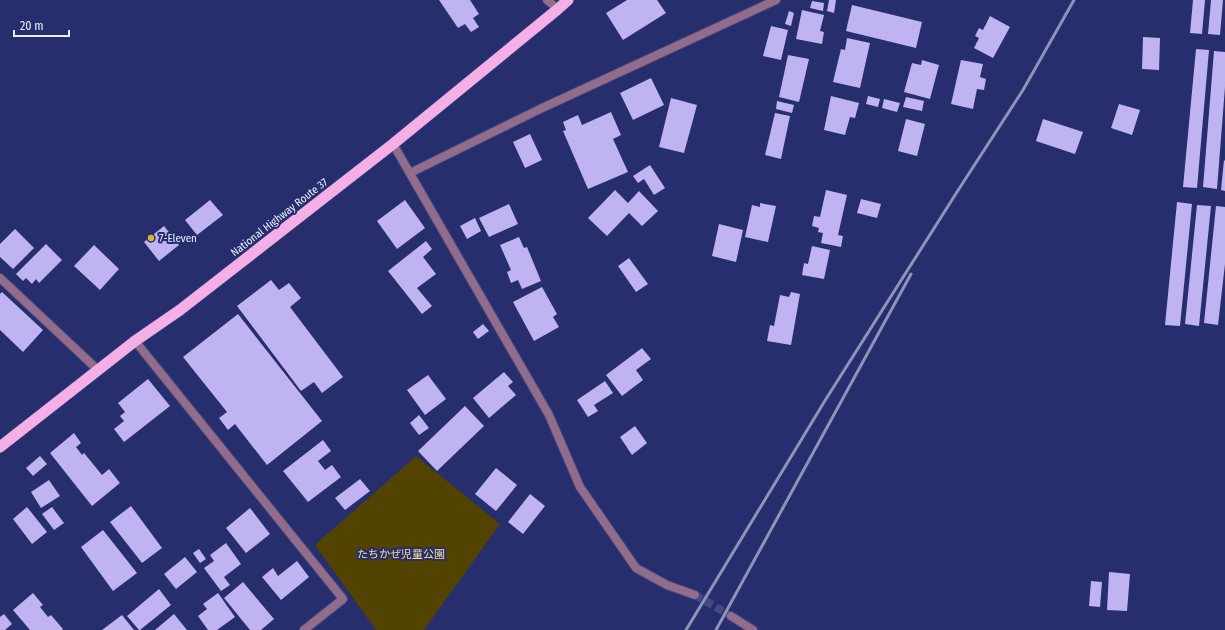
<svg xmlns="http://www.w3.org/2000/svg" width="1225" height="630" font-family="'Fira Sans Condensed','Noto Sans JP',sans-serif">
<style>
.green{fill:#534300}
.building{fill:#c0b3f1}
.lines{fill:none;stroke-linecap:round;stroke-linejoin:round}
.minor-tunnel{stroke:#444b83;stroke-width:8;stroke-dasharray:8 4;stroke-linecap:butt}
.minor-casing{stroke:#424981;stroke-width:10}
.tertiary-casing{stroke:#424981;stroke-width:10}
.trunk-casing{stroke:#424981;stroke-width:12}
.minor{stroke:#926c8a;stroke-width:8}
.tertiary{stroke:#926c8a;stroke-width:8}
.trunk{stroke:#f4b0e6;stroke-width:11}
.rail{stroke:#8d93b9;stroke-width:3}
.poi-dot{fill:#d6b534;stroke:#262e6d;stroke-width:1.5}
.labels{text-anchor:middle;stroke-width:4;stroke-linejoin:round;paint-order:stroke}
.street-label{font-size:11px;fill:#ebefff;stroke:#262e6d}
.poi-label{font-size:11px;fill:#ebefff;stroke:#262e6d;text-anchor:start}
.park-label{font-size:11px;fill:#f8e08e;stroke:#262e6d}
</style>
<rect width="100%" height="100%" fill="#262e6d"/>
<path class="green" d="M416,456L500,524L424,630H376L315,545Z"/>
<path class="building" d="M439,0H470L479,14L473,18L479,27L471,32L465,24L458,28Z
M627,0H657L666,13L623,40L606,13Z
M829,0H836L834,13L827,11Z
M1193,0H1205L1202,34L1190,33Z
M1211,0H1223L1220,35L1208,34Z
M812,1L824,3L823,11L810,8Z
M852,5L922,22L916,48L846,31Z
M802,10L824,15L820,31L824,32L822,44L796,39Z
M789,11L794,13L791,26L785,24Z
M990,16L1010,27L993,58L974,48L979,38L975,36L979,28L983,30Z
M771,26L788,30L781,60L763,56Z
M1143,37L1160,38L1159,70L1142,69Z
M847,38L870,43L860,88L833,82L841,49L845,50Z
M1196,49L1209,50L1197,188L1183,187Z
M1214,51L1225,52V87L1217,189L1203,187Z
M788,55L809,59L799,102L779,97Z
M922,60L939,65L930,99L904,92L912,63L921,65Z
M961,60L983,64L980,77L986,79L984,90L977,89L973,109L951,104Z
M651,78L664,105L633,120L620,93Z
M831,96L859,103L855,118L850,117L845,135L824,130Z
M868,96L880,99L878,107L866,104Z
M906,97L924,101L922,111L903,107Z
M671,98L697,105L684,153L659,147Z
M884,99L900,103L897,112L882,108Z
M777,101L794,105L792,113L776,109Z
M1119,104L1140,110L1132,135L1111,128Z
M611,112L621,135L613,139L628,172L588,189L563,131L566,130L563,122L578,115L582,125Z
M775,113L790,116L781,159L765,155Z
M906,119L925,124L917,156L898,151Z
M1043,119L1083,132L1075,154L1036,141Z
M530,134L542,160L525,168L513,142Z
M1224,160L1225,161V191L1221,190Z
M650,165L665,188L654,195L644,179L638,183L633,176Z
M615,190L628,203L639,191L658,211L642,226L629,213L607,236L588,218Z
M826,190L847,195L838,235L843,236L841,247L821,243L823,233L818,232L819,228L812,226L814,216L820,217Z
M861,199L881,204L877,218L857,213Z
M210,200L223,215L197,235L185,220Z
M405,200L425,228L397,249L377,221Z
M1177,202L1192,204L1180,326L1165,325Z
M760,203L776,206L768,242L745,237L752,205L760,207Z
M509,204L518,224L489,237L479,218Z
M1197,205L1211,206L1199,326L1185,324Z
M1216,206L1225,207V264L1218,325L1204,323Z
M475,218L481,231L467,239L460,226Z
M719,224L743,230L736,262L712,256Z
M164,226L179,245L159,261L144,242Z
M15,229L34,248L13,269L0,257V244Z
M519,237L524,248L527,247L541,281L522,289L518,280L511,283L507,272L511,270L500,245Z
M426,241L432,249L423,257L436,274L417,288L432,306L422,314L388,271Z
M46,244L62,260L39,283L36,279L32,284L26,278L23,281L16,274Z
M94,245L119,269L100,290L74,266Z
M812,246L830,250L824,279L802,275L804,263L808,264Z
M629,258L648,284L636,292L618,266Z
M271,280L279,290L289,283L301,298L290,307L343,377L322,393L314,382L301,391L237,306Z
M542,287L557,314L553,317L559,327L534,341L513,302Z
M2,292L43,330L23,352L0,330V294Z
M791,292L800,294L791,345L767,341L770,325L774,326L780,295L789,297Z
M238,314L322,421L267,465L235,424L228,430L219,418L227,412L183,357Z
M483,324L489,331L478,339L473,332Z
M642,348L651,359L636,370L643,380L622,396L606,375Z
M504,372L513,382L508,386L516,395L489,418L473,398Z
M428,375L446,399L425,415L407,390Z
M148,379L170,406L124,442L114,429L124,421L120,416L125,412L118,403Z
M605,381L613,393L594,405L598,411L588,417L577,400Z
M465,406L484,426L437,471L418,451Z
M419,415L429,428L419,435L410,423Z
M635,426L647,443L632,455L620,437Z
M74,433L81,443L76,447L82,455L84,453L102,475L109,469L120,483L92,506L50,453Z
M323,440L331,451L318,461L325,470L332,465L341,477L308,502L283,471Z
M40,456L47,464L33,476L26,468Z
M496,468L517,485L496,511L475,494Z
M360,479L370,491L345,510L335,498Z
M49,480L60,496L41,508L31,492Z
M530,494L545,506L523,534L508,522Z
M131,506L162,548L142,563L110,522Z
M27,507L47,532L32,544L13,519Z
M52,507L64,523L54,530L42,514Z
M250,508L270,534L246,553L226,528Z
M103,530L137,573L113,591L81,547Z
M226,543L241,564L224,577L230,585L221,591L204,568L214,561L210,555Z
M199,549L206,559L200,563L193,553Z
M185,557L197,572L176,589L164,574Z
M297,561L309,577L281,600L262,577L273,568L278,576Z
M1109,572L1130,574L1127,611L1107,610Z
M1091,581L1102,582L1100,607L1089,606Z
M243,582L274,619L261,630H250L224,598Z
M159,589L171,605L140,630H139L127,616Z
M33,593L43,605L40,607L48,617L51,615L63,629L62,630H30L13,610Z
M218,593L235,617L217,630H208L198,616L207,609L203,604Z
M4,614L12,624L5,630H0V617Z
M174,614L187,630H155Z
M122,615L134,630H102Z"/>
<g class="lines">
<path class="minor-tunnel" d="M695,595L731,616"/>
<defs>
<path id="minor" d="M393,144L549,415L580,487L636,568L667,585L695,595
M410,173L540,109L776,0
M0,278L98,370
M135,341L343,599L304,630
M731,616L753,630"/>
<path id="tertiary" d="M547,0L558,9"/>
<path id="trunk" d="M0,447L135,341L180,310L393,144L558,9L568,0"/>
</defs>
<use href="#minor" class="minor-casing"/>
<use href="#tertiary" class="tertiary-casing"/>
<use href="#trunk" class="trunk-casing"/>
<use href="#minor" class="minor"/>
<use href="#tertiary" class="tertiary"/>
<use href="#trunk" class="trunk"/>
<path class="rail" d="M686,630L826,399L957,192L1023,90L1074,0
M716,630L911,274"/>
</g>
<circle class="poi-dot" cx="151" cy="238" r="4"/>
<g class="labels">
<g class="street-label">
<text transform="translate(279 217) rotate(-38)" y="4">National Highway Route 37</text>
</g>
<g class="poi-label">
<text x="159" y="242">7-Eleven</text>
</g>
<g class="park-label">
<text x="401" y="558">たちかぜ児童公園</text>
</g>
</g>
<path d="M14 30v6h55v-6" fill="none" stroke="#ebefff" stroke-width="2"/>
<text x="20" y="30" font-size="12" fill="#ebefff" stroke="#262e6d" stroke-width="3" paint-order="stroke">20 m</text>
</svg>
